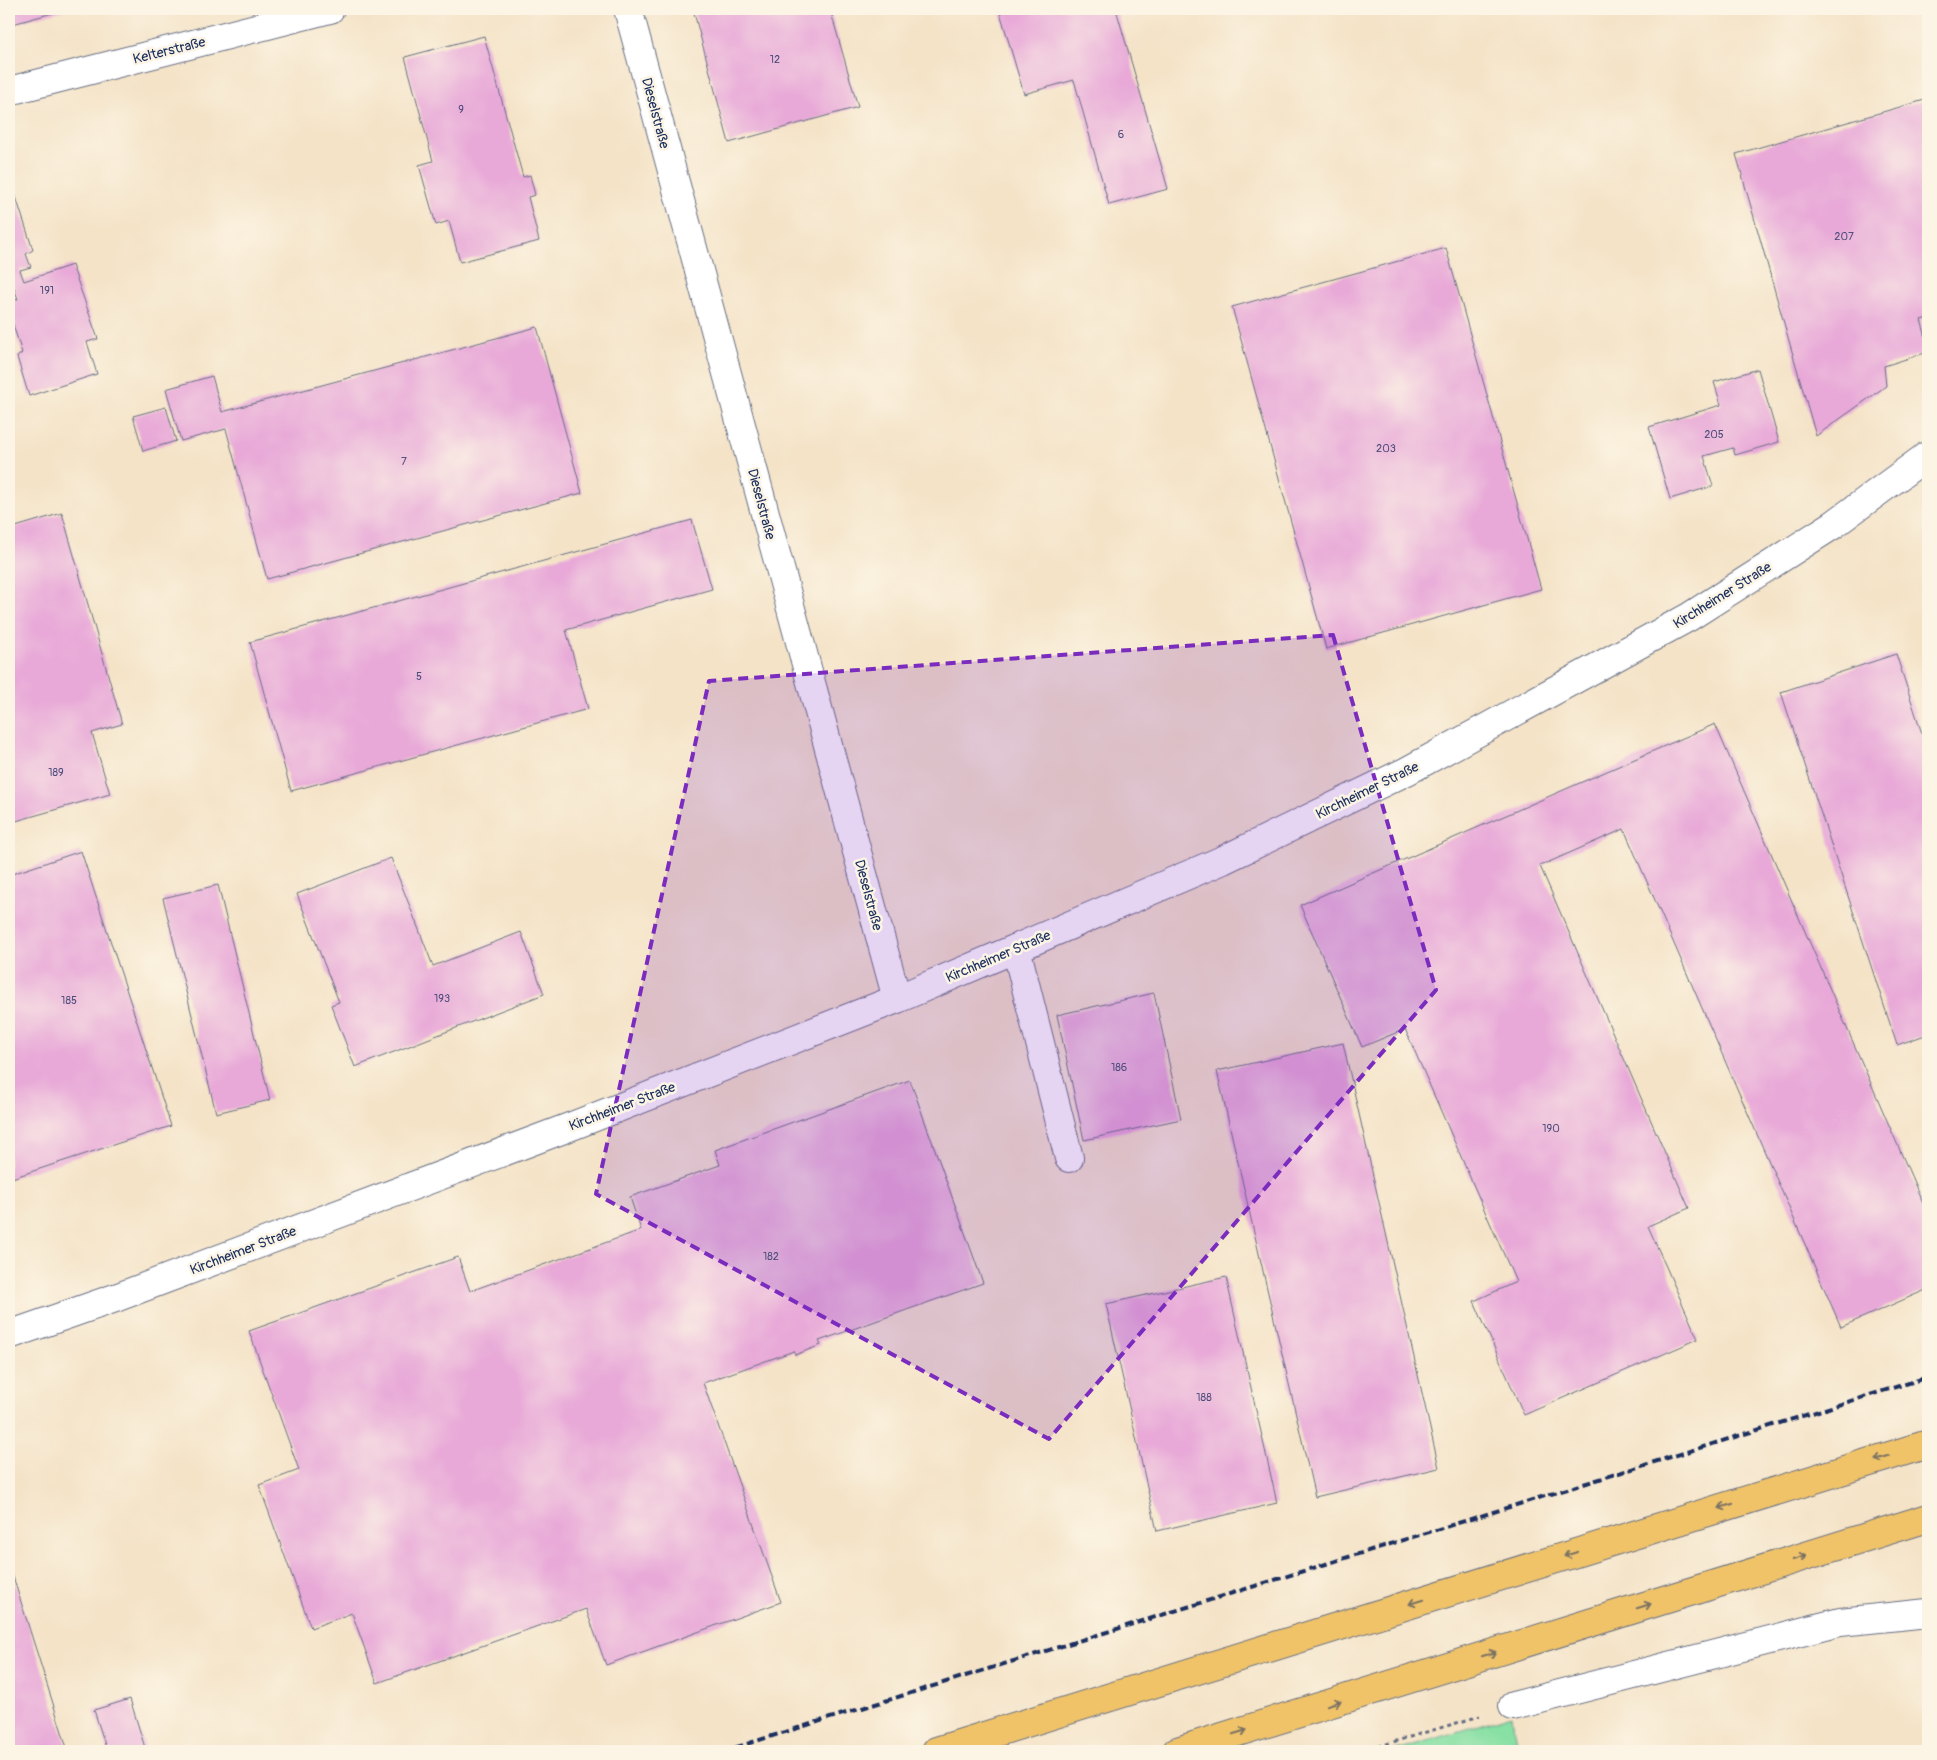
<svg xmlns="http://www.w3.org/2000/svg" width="1937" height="1760" font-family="Pangolin,sans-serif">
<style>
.green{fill:#88e0a4;stroke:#528881}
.building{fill:#e8a9d8}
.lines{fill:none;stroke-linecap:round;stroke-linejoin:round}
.minor-casing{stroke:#676e83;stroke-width:30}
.major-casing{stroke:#676e83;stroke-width:30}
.path{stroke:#676e83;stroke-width:3;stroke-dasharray:4 4;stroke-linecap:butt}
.minor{stroke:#fff;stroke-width:28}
.major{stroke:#f0c369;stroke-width:28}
.rail{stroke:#1b2f5e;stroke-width:4;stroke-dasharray:8 4;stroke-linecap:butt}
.oneway{stroke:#7b7263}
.marked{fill:#7b2cbf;fill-opacity:0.2;stroke:#7b2cbf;stroke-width:4;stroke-dasharray:10 6;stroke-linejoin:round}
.labels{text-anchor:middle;stroke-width:5;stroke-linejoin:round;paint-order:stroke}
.number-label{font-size:11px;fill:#4e4e7c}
.street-label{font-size:14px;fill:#1b2f5e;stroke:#fcf5e5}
</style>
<rect width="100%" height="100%" fill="#fcf5e5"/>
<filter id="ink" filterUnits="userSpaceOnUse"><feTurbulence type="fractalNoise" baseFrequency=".02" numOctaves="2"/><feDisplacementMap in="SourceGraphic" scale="10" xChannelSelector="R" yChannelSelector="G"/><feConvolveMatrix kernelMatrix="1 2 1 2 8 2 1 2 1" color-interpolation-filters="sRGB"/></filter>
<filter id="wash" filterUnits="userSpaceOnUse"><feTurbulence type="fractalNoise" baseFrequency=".0096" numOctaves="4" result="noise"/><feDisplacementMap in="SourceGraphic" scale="20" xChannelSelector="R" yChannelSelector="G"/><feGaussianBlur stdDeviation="1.12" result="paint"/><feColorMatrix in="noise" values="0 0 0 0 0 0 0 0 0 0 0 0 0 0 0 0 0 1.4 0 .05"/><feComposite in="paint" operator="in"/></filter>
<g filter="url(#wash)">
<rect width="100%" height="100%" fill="#f4e3c7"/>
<path class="green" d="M1512,1715L1517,1751H1394Z"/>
<g id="blocks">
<path class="building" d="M9,9H67L9,25Z
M693,9H830L858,107L729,143Z
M999,9H1116L1168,189L1109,205L1074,80L1024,94Z
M484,36L523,177L530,175L535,195L528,197L539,241L460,262L449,221L436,225L419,165L433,161L405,57Z
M1928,99V318L1921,320L1928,344V352L1884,366L1886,386L1816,436L1736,154Z
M15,194L33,250L26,254L31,267L20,270L24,281L72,265L98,339L87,342L97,374L29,396L17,357L22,353L9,312V302L18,299L9,274V196Z
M1446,248L1541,589L1326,649L1232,307Z
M537,327L582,493L267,579L226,429L181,441L166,389L212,376L222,412Z
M1758,369L1779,442L1735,455L1733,448L1704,456L1713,486L1670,499L1649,427L1721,405L1714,382Z
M166,407L176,441L143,451L133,416Z
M62,513L122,724L92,733L110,794L9,823V529Z
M692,520L712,589L566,630L588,709L291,791L250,642Z
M1896,654L1928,752V1034L1897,1045L1781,692Z
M1715,724L1928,1215V1289L1841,1327L1624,829L1540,866L1689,1208L1648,1226L1698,1339L1524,1415L1474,1301L1516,1282L1405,1029L1362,1047L1300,905Z
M81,851L171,1126L9,1179V875Z
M391,858L433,966L521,932L544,994L355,1067L331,1005L339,1002L297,894Z
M218,885L270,1100L216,1113L163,898Z
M1154,993L1181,1119L1084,1140L1057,1015Z
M1343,1043L1439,1468L1315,1497L1217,1071Z
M910,1080L983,1283L819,1341L821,1345L795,1355L794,1351L703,1383L781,1602L606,1665L586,1609L377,1683L352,1613L311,1628L259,1485L299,1470L249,1331L458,1257L470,1291L641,1230L630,1197L720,1165L715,1150Z
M1226,1277L1277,1503L1157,1531L1106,1304Z
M9,1564L68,1751H9Z
M130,1699L146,1751H107L94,1710Z"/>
</g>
</g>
<g filter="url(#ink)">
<use href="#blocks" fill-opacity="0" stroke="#676e83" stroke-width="1"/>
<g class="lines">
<defs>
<path id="minor" d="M628,9L897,999
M9,91L330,9
M1016,948L1069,1158
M9,1335L118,1297L572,1126L897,999L1223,860L1407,771L1689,617L1833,525L1928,455
M1513,1706L1840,1622L1928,1613"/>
<path id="major" d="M936,1751L1928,1444
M1177,1751L1928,1518"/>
</defs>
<use href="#minor" class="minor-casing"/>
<use href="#major" class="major-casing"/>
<path class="path" d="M1363,1751L1480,1716"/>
<use href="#minor" class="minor"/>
<use href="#major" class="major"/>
<path class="rail" d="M724,1751L1928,1377"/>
</g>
<defs><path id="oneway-shaft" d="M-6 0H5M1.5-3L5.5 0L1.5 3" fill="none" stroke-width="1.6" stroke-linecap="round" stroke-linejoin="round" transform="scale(1.25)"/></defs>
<g class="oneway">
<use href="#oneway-shaft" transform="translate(1882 1458) rotate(163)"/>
<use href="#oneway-shaft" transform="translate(1726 1506) rotate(163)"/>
<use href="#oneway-shaft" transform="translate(1571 1554) rotate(163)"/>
<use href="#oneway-shaft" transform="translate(1799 1558) rotate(-17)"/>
<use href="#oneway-shaft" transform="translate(1416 1602) rotate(163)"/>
<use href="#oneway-shaft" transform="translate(1644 1606) rotate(-17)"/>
<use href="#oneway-shaft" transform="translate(1489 1654) rotate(-17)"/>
<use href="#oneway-shaft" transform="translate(1334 1703) rotate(-17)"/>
<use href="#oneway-shaft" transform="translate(1240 1732) rotate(-17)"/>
</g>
</g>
<path class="marked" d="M1333,635L1436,990L1049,1439L596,1194L709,681Z"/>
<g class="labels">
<g class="number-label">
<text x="775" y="63">12</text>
<text x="461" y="113">9</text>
<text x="1121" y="138">6</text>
<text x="1844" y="240">207</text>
<text x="47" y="294">191</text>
<text x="1714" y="438">205</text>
<text x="1386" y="452">203</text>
<text x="404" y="465">7</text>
<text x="419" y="680">5</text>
<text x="56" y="776">189</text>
<text x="442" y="1002">193</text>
<text x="69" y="1004">185</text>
<text x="1119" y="1071">186</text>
<text x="1551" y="1132">190</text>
<text x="771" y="1260">182</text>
<text x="1204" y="1401">188</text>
</g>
<g class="street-label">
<text transform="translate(169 50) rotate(-14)" y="5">Kelterstraße</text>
<text transform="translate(656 113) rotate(75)" y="5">Dieselstraße</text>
<text transform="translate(762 504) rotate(75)" y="5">Dieselstraße</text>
<text transform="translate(1722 595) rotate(-32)" y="5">Kirchheimer Straße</text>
<text transform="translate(1367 790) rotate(-26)" y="5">Kirchheimer Straße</text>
<text transform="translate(869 895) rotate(75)" y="5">Dieselstraße</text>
<text transform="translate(998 956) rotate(-23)" y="5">Kirchheimer Straße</text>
<text transform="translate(622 1106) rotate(-21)" y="5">Kirchheimer Straße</text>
<text transform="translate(243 1250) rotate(-21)" y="5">Kirchheimer Straße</text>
</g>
</g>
<rect width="1937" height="1760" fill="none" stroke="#fcf5e5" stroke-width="30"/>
</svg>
